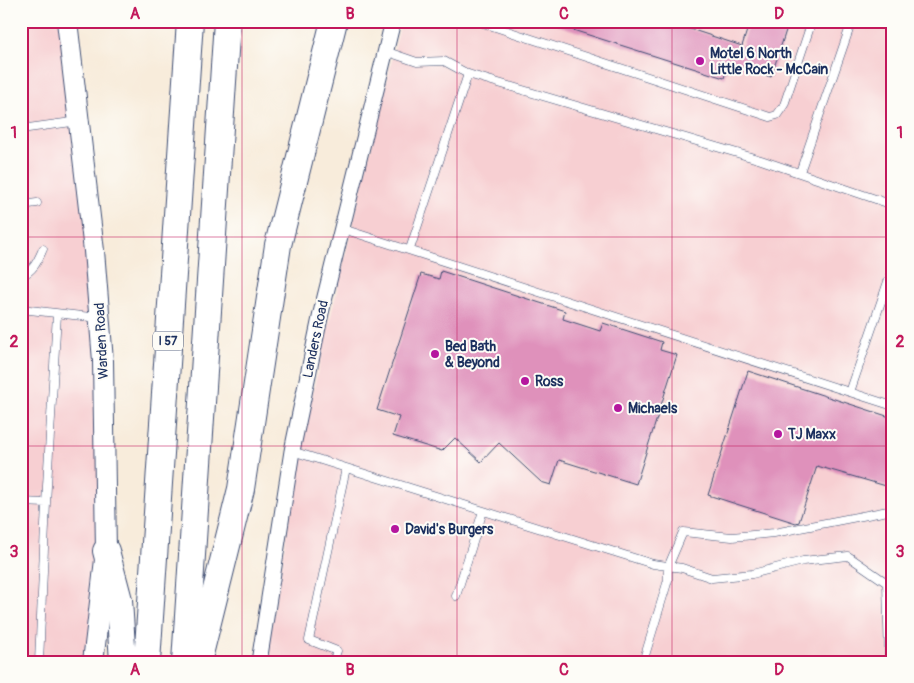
<svg xmlns="http://www.w3.org/2000/svg" width="914" height="683" font-family="Pangolin,sans-serif">
<style>
.built{fill:#f7cfd2}
.building{fill:#df91bb}
.lines{fill:none;stroke-linecap:round;stroke-linejoin:round}
.lane-casing{stroke:#3c4b71;stroke-width:9}
.street-casing{stroke:#3c4b71;stroke-width:17}
.secondary-casing{stroke:#3c4b71;stroke-width:22}
.highway-casing{stroke:#3c4b71;stroke-width:28}
.lane{stroke:#fff;stroke-width:8}
.street{stroke:#fff;stroke-width:15}
.secondary{stroke:#fff;stroke-width:20}
.highway{stroke:#fff;stroke-width:26}
.grid{fill:none;stroke:#c2185b;stroke-width:1;stroke-opacity:0.55}
.poi-dot{fill:#b5179e;stroke:#fdfcf7;stroke-width:2}
.labels{text-anchor:middle;stroke-width:4;stroke-linejoin:round;paint-order:stroke}
.shield{fill:#fdfcf7;stroke:#5f6c8c;stroke-width:1}
.shield-label{font-size:12px;font-weight:bold;fill:#1b2f5e}
.poi-label{font-size:14px;font-weight:bold;fill:#1b2f5e;stroke:#fdfcf7;text-anchor:start}
.street-label{font-size:14px;fill:#1b2f5e;stroke:#fdfcf7}
.neatline{fill:none;stroke:#c2185b;stroke-width:2}
.grid-label{font-size:16px;text-anchor:middle;font-weight:bold;fill:#c2185b}
</style>
<rect width="100%" height="100%" fill="#fdfcf7"/>
<filter id="ink" filterUnits="userSpaceOnUse"><feTurbulence type="fractalNoise" baseFrequency=".02" numOctaves="2"/><feDisplacementMap in="SourceGraphic" scale="10" xChannelSelector="R" yChannelSelector="G"/><feConvolveMatrix kernelMatrix="1 2 1 2 8 2 1 2 1" color-interpolation-filters="sRGB"/></filter>
<filter id="wash" filterUnits="userSpaceOnUse"><feTurbulence type="fractalNoise" baseFrequency=".0096" numOctaves="4" result="noise"/><feDisplacementMap in="SourceGraphic" scale="20" xChannelSelector="R" yChannelSelector="G"/><feGaussianBlur stdDeviation="1.12" result="paint"/><feColorMatrix in="noise" values="0 0 0 0 0 0 0 0 0 0 0 0 0 0 0 0 0 1.4 0 .05"/><feComposite in="paint" operator="in"/></filter>
<g filter="url(#wash)">
<rect width="100%" height="100%" fill="#f8ecdb"/>
<path class="built" d="M21,21H72L103,361L95,662H21Z
M401,21H893V662H265L304,428Z"/>
<g id="blocks">
<path class="building" d="M554,21H666L742,46L750,21H789L771,77L729,63L724,78L554,24Z
M441,271L565,311L563,319L600,331L603,323L662,342L660,350L677,355L636,484L559,460L551,485L541,482L499,443L481,462L455,438L442,451L393,436L399,417L377,410L421,274L439,279Z
M748,371L893,418V488L817,466L799,522L796,523L708,495Z"/>
</g>
</g>
<g filter="url(#ink)">
<use href="#blocks" fill-opacity="0" stroke="#3c4b71" stroke-width="1"/>
<g class="lines">
<defs>
<path id="lane" d="M477,21L770,117L777,115L784,105L812,21
M385,51L417,62L444,61L468,74L761,160L893,205
M21,112L27,128
M21,129L79,121
M800,172L852,21
M21,205L37,203
M340,228L893,406
M410,249L468,74
M21,276C34,271 38,260 43,249
M21,309L99,318
M850,392L893,267
M292,451L653,564L682,568L712,578L752,574L803,561L848,556L887,583L889,662
M21,502L46,503L39,662
M46,503L57,314
M456,596L483,511
M333,662L337,651L309,640L346,468
M643,662L668,580V567L683,532L732,537L774,533L893,510"/>
<path id="street" d="M259,662L292,451L321,313L393,21"/>
<path id="secondary" d="M67,21L94,251L103,361L106,551L93,662"/>
<path id="highway" d="M106,551L119,600L123,662
M147,662L190,21
M185,662L227,21
M198,662L241,489L278,245L334,21"/>
</defs>
<use href="#lane" class="lane-casing"/>
<use href="#street" class="street-casing"/>
<use href="#secondary" class="secondary-casing"/>
<use href="#highway" class="highway-casing"/>
<use href="#lane" class="lane"/>
<use href="#street" class="street"/>
<use href="#secondary" class="secondary"/>
<use href="#highway" class="highway"/>
</g>
</g>
<path class="grid" d="M242,21V662M457,21V662M672,21V662M21,237H893M21,446H893"/>
<g class="poi-dot">
<circle cx="700" cy="61" r="5"/>
<circle cx="435" cy="354" r="5"/>
<circle cx="525" cy="381" r="5"/>
<circle cx="618" cy="408" r="5"/>
<circle cx="778" cy="434" r="5"/>
<circle cx="395" cy="529" r="5"/>
</g>
<g class="labels">
<rect class="shield" x="153" y="331.5" width="30" height="19" rx="4"/>
<g class="shield-label">
<text x="168" y="345">I 57</text>
</g>
<g class="poi-label">
<text x="710" y="58">Motel 6 North<tspan x="710" dy="16">Little Rock - McCain</tspan></text>
<text x="445" y="351">Bed Bath<tspan x="445" dy="16">&amp; Beyond</tspan></text>
<text x="535" y="386">Ross</text>
<text x="628" y="413">Michaels</text>
<text x="788" y="439">TJ Maxx</text>
<text x="405" y="534">David's Burgers</text>
</g>
<g class="street-label">
<text transform="translate(315 339) rotate(-78)" y="5">Landers Road</text>
<text transform="translate(101 341) rotate(-93)" y="5">Warden Road</text>
</g>
</g>
<rect width="914" height="683" fill="none" stroke="#fdfcf7" stroke-width="55"/>
<rect x="28" y="28" width="858" height="628" class="neatline"/>
<g class="grid-label">
<text x="135" y="19">A</text>
<text x="350" y="19">B</text>
<text x="564" y="19">C</text>
<text x="779" y="19">D</text>
<text x="14" y="138">1</text>
<text x="900" y="138">1</text>
<text x="14" y="347">2</text>
<text x="900" y="347">2</text>
<text x="14" y="557">3</text>
<text x="900" y="557">3</text>
<text x="135" y="675">A</text>
<text x="350" y="675">B</text>
<text x="564" y="675">C</text>
<text x="779" y="675">D</text>
</g>
</svg>
